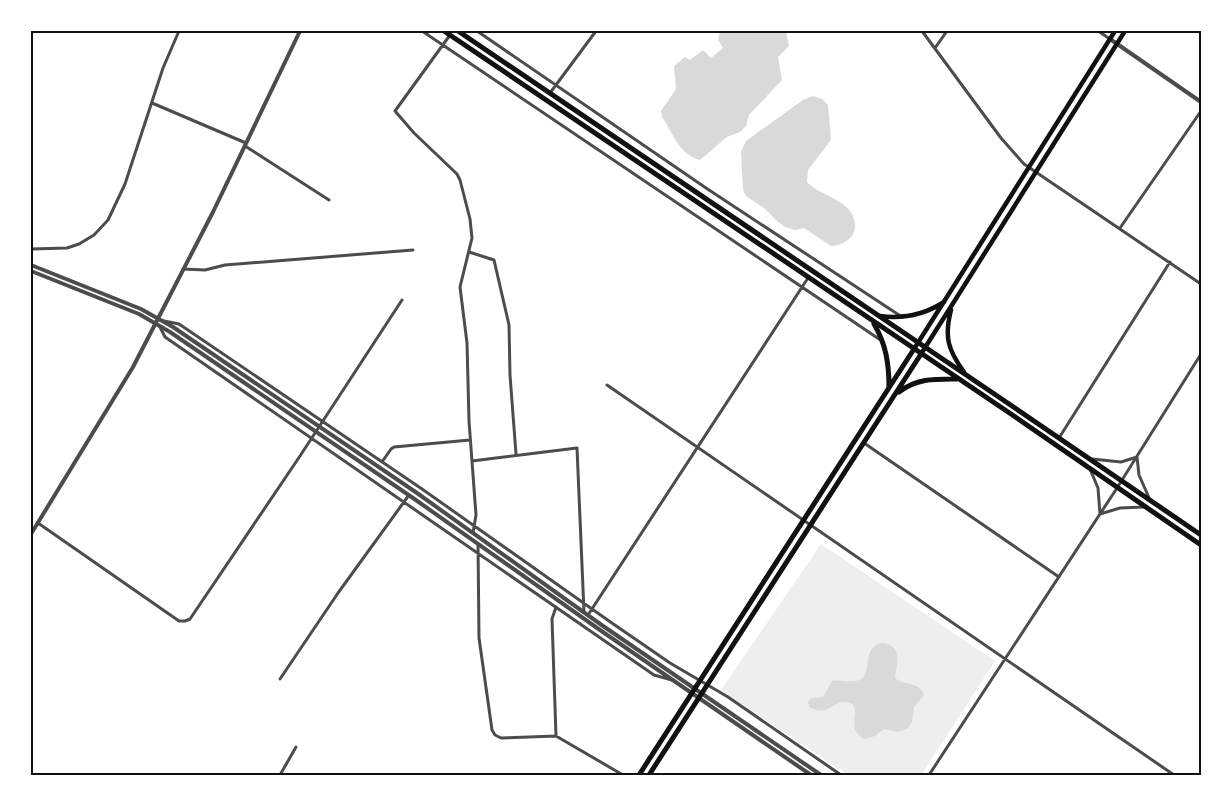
<svg xmlns="http://www.w3.org/2000/svg" width="1232" height="806" font-family="'Nunito Sans',sans-serif">
<style>
.green{fill:#eee}
.water{fill:#d9d9d9}
.lines{fill:none;stroke-linecap:round;stroke-linejoin:round}
.minor{stroke:#4c4c4c;stroke-width:3}
.tertiary{stroke:#4c4c4c;stroke-width:4}
.secondary{stroke:#111;stroke-width:4.5}
.primary{stroke:#111;stroke-width:5}
.neatline{fill:none;stroke:#111;stroke-width:2}
</style>
<rect width="100%" height="100%" fill="#fff"/>
<path class="green" d="M821,544L995,661L921,775H848L721,690Z"/>
<path class="water" d="M720,31H786L789,46L778,57L782,80L749,115L746,126L740,132L727,137L700,160C678,154 674,134 662,117L661,111L676,89L674,66L685,57L690,60L703,50L711,58L723,48L718,40Z
M813,96L822,99L828,105L831,140L808,170L807,182C821,197 854,200 855,225C855,231 853,236 849,239C843,244 837,246 831,246L804,228L795,230L785,227L777,221L764,208L746,196L743,190L741,152L746,141L803,100Z
M882,643C902,645 898,662 895,676L897,680C907,685 921,683 924,695L914,707L912,722L908,728L898,732L884,729L875,736L864,739C841,726 870,701 841,702C827,708 825,715 809,707L808,702L811,698L823,697L832,681C842,679 851,684 862,679C872,667 862,648 882,643Z"/>
<g class="lines">
<path class="minor" d="M422,31L882,341
M477,31L706,188L902,317
M922,31L1001,138L1024,164L1201,284
M1098,31L1110,39
M450,35L395,111L414,133L457,174L460,180L470,219L472,238L460,287L467,343L469,421L476,515L473,533
M935,48L947,31
M550,93L596,31
M152,103L246,143
M245,146L329,200
M1120,228L1201,111
M31,249L67,248L79,244L94,235L108,220L125,184L163,68L179,31
M469,252L494,260L509,325L510,375L516,454
M183,269L205,270L225,265L413,250
M164,321L179,324L422,489L609,621L670,663L728,697L841,775
M160,327L165,337L654,675L672,680
M607,385L1174,775
M1059,438L1170,262
M864,443L1059,577
M1092,459L1121,462L1137,457L1139,475L1150,500
M472,461L577,448L584,612
M382,462L391,449L394,447L470,440
M1090,469L1098,488L1100,514L1120,508L1144,507
M38,523L179,621H185L190,619L300,456L402,300
M478,544L479,638L492,730L495,735L501,738L556,736
M556,607L552,619L556,736L623,775
M588,615L808,278
M280,679L338,593L409,495
M280,775L296,747
M929,775L1117,488L1201,354"/>
<path class="tertiary" d="M1110,39L1201,102
M31,265L141,309L173,327L417,493L603,626L821,775
M31,271L139,314L170,332L413,498L600,630L811,775
M31,534L133,367L213,212L300,31"/>
<path class="secondary" d="M951,310C944,337 948,350 964,372
M880,316C903,319 924,315 944,302
M914,349L1115,31
M921,354L1125,31"/>
<path class="primary" d="M444,31L1011,414L1201,545
M458,31L1015,408L1201,535
M874,324C886,344 889,364 889,387
M899,392C917,378 936,379 957,379
M639,775L914,349
M649,775L921,354"/>
</g>
<rect width="1232" height="806" fill="none" stroke="#ffffff" stroke-width="65"/>
<rect x="32" y="32" width="1168" height="742" class="neatline"/>
</svg>
